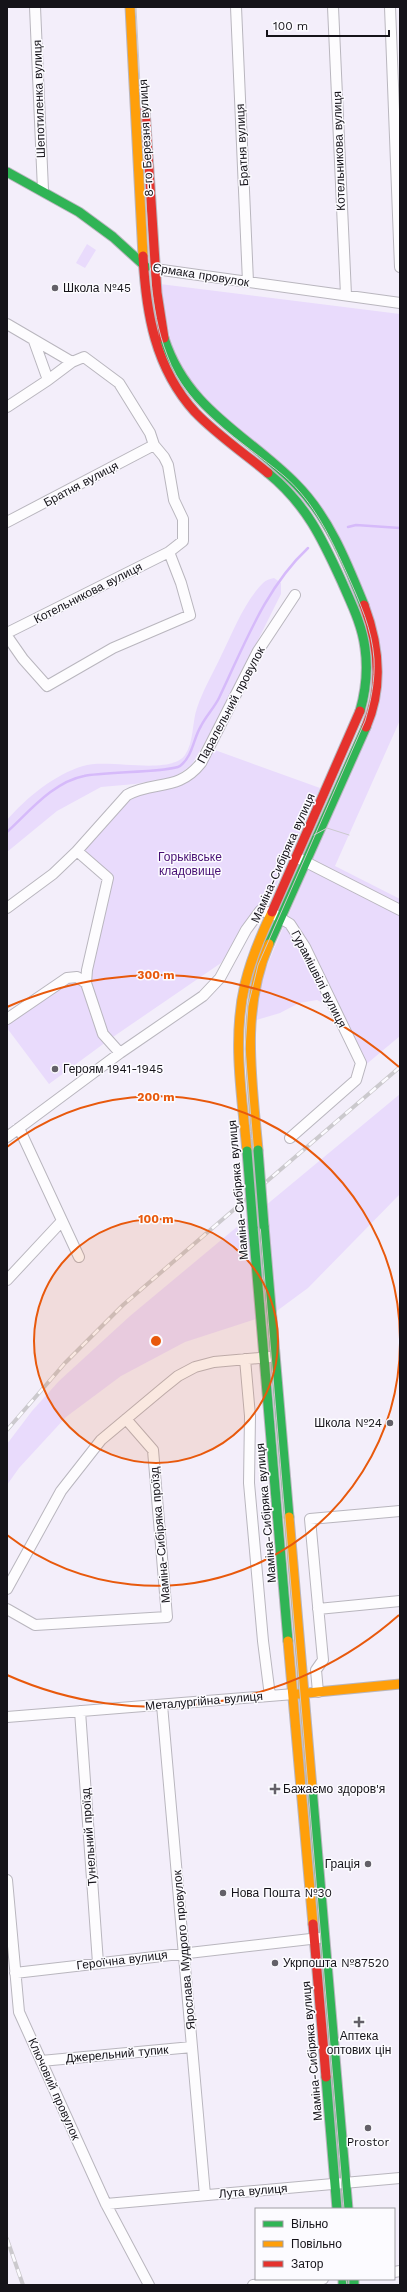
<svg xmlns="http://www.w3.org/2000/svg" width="407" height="2292" font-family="'Work Sans',sans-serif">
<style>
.green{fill:#e9dbfc}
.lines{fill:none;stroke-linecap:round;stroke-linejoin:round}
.stream{stroke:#d6bafa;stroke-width:2.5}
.street-casing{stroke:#b9b6be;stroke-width:12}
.fast-casing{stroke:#b9b6be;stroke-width:11}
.slow-casing{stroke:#b9b6be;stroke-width:11}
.jam-casing{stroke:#b9b6be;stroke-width:11}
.street{stroke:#fdfcfe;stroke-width:10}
.fast{stroke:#30b455;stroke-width:9}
.slow{stroke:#ff9f0a;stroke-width:9}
.jam{stroke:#e5322d;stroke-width:9}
.tram{stroke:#cbc9cd;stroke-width:1}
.rail-casing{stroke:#cbc9cd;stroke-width:4}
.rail{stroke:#fcfbff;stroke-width:2.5;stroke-dasharray:8;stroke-linecap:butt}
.fast-bridge-casing{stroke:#b9b6be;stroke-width:11;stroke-linecap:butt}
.fast-bridge{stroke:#30b455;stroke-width:9}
.ring{fill:none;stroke:#e8590c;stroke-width:2}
.poi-dot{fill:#636068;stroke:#fcfbff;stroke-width:1.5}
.labels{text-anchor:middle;stroke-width:3;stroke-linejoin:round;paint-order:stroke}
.street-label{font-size:12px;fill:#151319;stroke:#fcfbff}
.poi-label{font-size:12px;fill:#151319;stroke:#fcfbff;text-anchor:start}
.park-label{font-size:12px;fill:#470f73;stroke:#fcfbff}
.centre{fill:#e8590c;stroke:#fcfbff;stroke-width:2}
.ring-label{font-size:12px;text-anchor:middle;font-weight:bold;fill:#e8590c;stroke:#fcfbff;stroke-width:3;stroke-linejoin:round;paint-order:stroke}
</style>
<rect width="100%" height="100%" fill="#f3eefa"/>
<path class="green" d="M87,244L96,250L85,268L76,263Z
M160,284L400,314V720L335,866L400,899V1036L363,1067L329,1006L317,1000L299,1003L280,1013L253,1021L258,987L376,708L338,537L211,410L173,354Z
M274,578L281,583V594L219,718L191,766L174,777L135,784L101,787L57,811L7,852V820C27,797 54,775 83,766C108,758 170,776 185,755C194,742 192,722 197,708C203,690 213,673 221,656C233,632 244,602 263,583C266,580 270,579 274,578Z
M212,749L320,788L265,911L250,917L221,963L110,1039L49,1084L7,1028V1023L68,981L76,980L84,985L111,883L82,851L129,797L182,784Z
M400,1094V1194L308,1288L274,1313L265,1206Z
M250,1216L259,1318L185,1342L121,1376L66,1417L19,1468L7,1485V1444L32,1411L59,1381L130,1316Z"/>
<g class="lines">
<path class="stream" d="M348,527L356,525L400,528
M7,832C29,812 53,782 84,776C102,772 172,772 180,766C193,756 193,739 201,726C206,716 214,708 219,698C244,646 265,588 308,548"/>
<defs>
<path id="street" d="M35,7L43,190
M236,7L248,282
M333,7L346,295
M390,7L400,267
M155,269L400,303
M7,324L72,362
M7,407L48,380
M7,522L154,445
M7,633L169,552L183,541V519L174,500L168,465L164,457L154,445L150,433L119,383L84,357L72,362L48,380L34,341
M7,636L23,659L47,686L113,648L190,615L181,583L169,552
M77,851L108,878L87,970L86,983L103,1034L120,1053
M300,859L400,910
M7,908L53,874L77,851L127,795C155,780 178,792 201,763L258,651L295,595
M7,1019L67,978L77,977L86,983
M19,1128L79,1257
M7,1137L120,1053L203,996L220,978L246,930L260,911L272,913L290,924L305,947L361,1063L356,1080L290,1138
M7,1280L62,1221
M245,1359L250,1416L249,1483L263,1641L270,1696
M7,1589L61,1491L101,1440L162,1389L178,1376L195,1367L214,1362L270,1357
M7,1609L35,1625L167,1617L153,1450L126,1419
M318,1609L400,1601
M318,1692L316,1670L323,1660L310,1519L400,1511
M162,1705L205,2195
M80,1711L98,1963
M7,1717L294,1694
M7,1880L19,2012L106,2204L149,2285
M15,1973L319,1938
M41,2061L192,2047
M106,2204L400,2178
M394,2272L400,2271
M253,2285L323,2279"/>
<path id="fast" d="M7,172L79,212L113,237L146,267
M164,338C187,410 248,435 296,484C329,517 347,563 364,605
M268,473C306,504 322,538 342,582C351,603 362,624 365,648C368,669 366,690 360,711
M269,944L366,727
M264,1226L289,1517
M253,1227L288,1641
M312,1788L348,2209
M326,2077L337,2209
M343,2279V2285
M354,2279V2285"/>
<path id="slow" d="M130,7L143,256
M258,1150C252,1080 240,1011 269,944
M247,1151C242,1096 232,1039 245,984C251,959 261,935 272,912
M289,1517L312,1788
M288,1641L313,1924
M297,1694L400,1684"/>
<path id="jam" d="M145,109L157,293L164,338
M143,256C146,313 155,368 195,412C217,435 244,453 268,473
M364,605C379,645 383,688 366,727
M272,912L360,711
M313,1924L326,2077"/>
</defs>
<use href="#street" class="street-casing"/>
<use href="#fast" class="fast-casing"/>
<use href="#slow" class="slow-casing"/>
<use href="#jam" class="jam-casing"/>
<use href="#street" class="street"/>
<use href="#fast" class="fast"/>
<use href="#slow" class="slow"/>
<use href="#jam" class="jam"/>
<path class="tram" d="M136,7C139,72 143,137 146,202C149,251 149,309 167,355C187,411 241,440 284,476C315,503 331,539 348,576C360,603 372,629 374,659C375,680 371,701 365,721L258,965L248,1006L245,1049L344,2209
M314,835L327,828L349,835
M346,2279L347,2285"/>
<defs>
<path id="rail" d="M7,1430L65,1363L123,1305L400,1067
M7,2239L23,2285"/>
</defs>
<use href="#rail" class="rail-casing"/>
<use href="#rail" class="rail"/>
<defs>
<path id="fast-bridge" d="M258,1150L264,1226
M247,1151L253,1227"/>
</defs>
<use href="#fast-bridge" class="fast-bridge-casing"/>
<use href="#fast-bridge" class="fast-bridge"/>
</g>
<circle cx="156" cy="1341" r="122" fill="#e8590c" fill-opacity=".12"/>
<g class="ring">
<circle cx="156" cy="1341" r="122"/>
<path d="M400 1343A244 244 0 0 1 7 1535M7 1147A244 244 0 0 1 400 1339"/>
<path d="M399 1615A366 366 0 0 1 7 1675M7 1007A366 366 0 0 1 399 1067"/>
</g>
<g class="poi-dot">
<circle cx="55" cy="288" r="4"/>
<circle cx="55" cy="1069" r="4"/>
<circle cx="390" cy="1423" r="4"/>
<path d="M273 1783h4v4h4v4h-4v4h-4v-4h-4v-4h4z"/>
<circle cx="368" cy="1864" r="4"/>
<circle cx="223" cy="1893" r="4"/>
<circle cx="275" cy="1963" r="4"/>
<path d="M357 2016h4v4h4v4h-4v4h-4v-4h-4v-4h4z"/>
<circle cx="368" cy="2128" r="4"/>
</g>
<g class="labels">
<g class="street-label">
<text transform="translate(39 99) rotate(-92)" y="4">Шепотиленка вулиця</text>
<text transform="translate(146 138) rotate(-93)" y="4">8-го Березня вулиця</text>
<text transform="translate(242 145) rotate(-93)" y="4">Братня вулиця</text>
<text transform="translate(339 151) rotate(-92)" y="4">Котельникова вулиця</text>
<text transform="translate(201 275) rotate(9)" y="4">Єрмака провулок</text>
<text transform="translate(81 484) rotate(-28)" y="4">Братня вулиця</text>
<text transform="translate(88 593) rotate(-27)" y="4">Котельникова вулиця</text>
<text transform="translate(231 705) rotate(-62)" y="4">Паралельний провулок</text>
<text transform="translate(283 858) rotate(-66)" y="4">Маміна-Сибіряка вулиця</text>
<text transform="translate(319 979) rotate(63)" y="4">Гурамішвілі вулиця</text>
<text transform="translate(238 1190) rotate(-95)" y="4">Маміна-Сибіряка вулиця</text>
<text transform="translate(266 1513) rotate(-95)" y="4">Маміна-Сибіряка вулиця</text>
<text transform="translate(160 1535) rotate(-95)" y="4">Маміна-Сибіряка проїзд</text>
<text transform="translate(204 1701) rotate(-5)" y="4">Металургійна вулиця</text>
<text transform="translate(89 1837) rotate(-94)" y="4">Тунельний проїзд</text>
<text transform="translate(184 1950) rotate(-95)" y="4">Ярослава Мудрого провулок</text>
<text transform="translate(122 1960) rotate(-7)" y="4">Героїчна вулиця</text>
<text transform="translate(312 2051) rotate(-95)" y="4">Маміна-Сибіряка вулиця</text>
<text transform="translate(117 2054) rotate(-5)" y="4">Джерельний тупик</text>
<text transform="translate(54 2089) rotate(66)" y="4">Ключовий провулок</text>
<text transform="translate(253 2191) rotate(-5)" y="4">Лута вулиця</text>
</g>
<g class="poi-label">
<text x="63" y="292">Школа №45</text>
<text x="63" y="1073">Героям 1941-1945</text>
<text x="382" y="1427" text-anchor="end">Школа №24</text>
<text x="283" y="1793">Бажаємо здоров'я</text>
<text x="360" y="1868" text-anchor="end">Грація</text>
<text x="231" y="1897">Нова Пошта №30</text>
<text x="283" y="1967">Укрпошта №87520</text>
<text x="359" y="2040" text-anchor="middle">Аптека<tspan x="359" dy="14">оптових цін</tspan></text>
<text x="368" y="2146" text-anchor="middle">Prostor</text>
</g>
<g class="park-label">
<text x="190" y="861">Горьківське<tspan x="190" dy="14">кладовище</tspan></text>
</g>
</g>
<circle cx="156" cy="1341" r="6" class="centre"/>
<g class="ring-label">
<text x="156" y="979">300 m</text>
<text x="156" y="1101">200 m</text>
<text x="156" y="1223">100 m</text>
</g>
<rect width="407" height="2292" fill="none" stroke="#151319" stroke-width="16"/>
<rect x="255" y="2208" width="140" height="72" fill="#fcfbff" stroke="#a09ea3"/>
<rect x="263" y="2221" width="20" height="6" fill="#30b455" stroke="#a09ea3"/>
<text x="291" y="2228" font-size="12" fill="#151319">Вільно</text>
<rect x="263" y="2241" width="20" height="6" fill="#ff9f0a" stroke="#a09ea3"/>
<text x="291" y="2248" font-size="12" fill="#151319">Повільно</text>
<rect x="263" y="2261" width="20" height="6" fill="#e5322d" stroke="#a09ea3"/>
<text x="291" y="2268" font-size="12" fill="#151319">Затор</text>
<path d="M267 30v6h122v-6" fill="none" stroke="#151319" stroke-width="2"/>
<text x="273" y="30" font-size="12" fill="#151319" stroke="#fcfbff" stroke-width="3" paint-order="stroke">100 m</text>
</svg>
